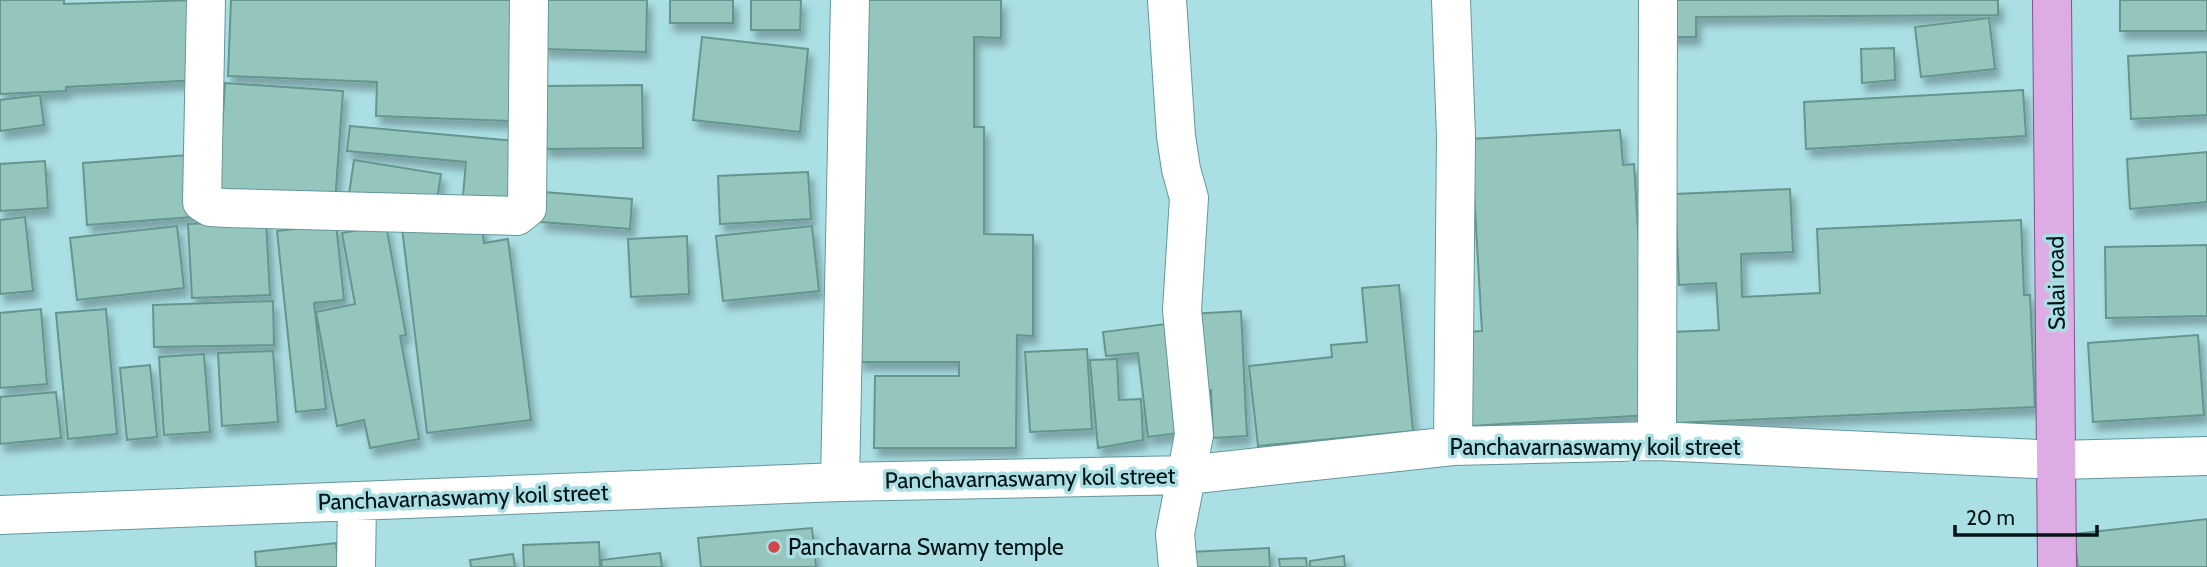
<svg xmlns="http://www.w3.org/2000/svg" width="2207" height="567" font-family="Cabin,sans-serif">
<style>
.building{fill:#94c6bd;stroke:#65968d;stroke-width:2;filter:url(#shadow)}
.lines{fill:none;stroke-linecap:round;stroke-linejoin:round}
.minor-casing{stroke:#64979b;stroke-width:40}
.major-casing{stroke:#825391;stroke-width:40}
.minor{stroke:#fff;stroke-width:38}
.major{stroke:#deace5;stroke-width:38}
.poi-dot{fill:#d5454a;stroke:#aadfe3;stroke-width:2.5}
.labels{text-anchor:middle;stroke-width:7;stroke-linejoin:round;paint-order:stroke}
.street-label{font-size:23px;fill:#011314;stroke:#aadfe3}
.poi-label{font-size:23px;fill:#011314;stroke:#aadfe3;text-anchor:start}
</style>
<defs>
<filter id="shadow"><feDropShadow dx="4.5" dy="8" stdDeviation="3.5" flood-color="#0004"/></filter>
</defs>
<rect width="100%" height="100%" fill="#aadfe3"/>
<path class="building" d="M0,0H64V4L195,0L199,80L66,87V91L0,94Z
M231,0H513L510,121L376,116L377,82L228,76Z
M544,0H647L646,52L543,49Z
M670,0H733V23H670Z
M751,0H801L800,30H751Z
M859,0H1001V38L974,37V127H984V234L1033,235V336L1017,335L1016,448H874L875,376H959V362H859Z
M1662,0H1998V15L1696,17V37H1662Z
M2120,0H2207V31H2120Z
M1989,18L1995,69L1921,77L1915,27Z
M702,37L808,49L800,132L693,120Z
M1894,48L1895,80L1862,83L1861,49Z
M2207,52V115L2131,119L2128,56Z
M225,83L343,91L335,203L218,195Z
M642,85L643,148L544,149V86Z
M2023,90L2026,136L1806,149L1804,102Z
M40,95L44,125L0,131V100Z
M350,126L515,141L511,201L463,196L466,162L347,151Z
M1620,130L1623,165L1634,164L1649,415L1471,426L1465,332L1482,331L1471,139Z
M2207,152V202L2130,209L2127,159Z
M188,155L192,217L87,225L83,163Z
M354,160L441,174L436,207L349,194Z
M45,161L48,208L0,211V164Z
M808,172L811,219L720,224L718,176Z
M1790,189L1793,252L1741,254L1742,297L1820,293L1817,229L2021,220L2024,295H2030L2035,407L1675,423L1671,332L1719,330L1716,283L1679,285L1675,194Z
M543,192L632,199L630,229L541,222Z
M25,217L33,291L0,294V220Z
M481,218L484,243L508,239L531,420L427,433L402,228Z
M266,220L270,295L192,298L188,224Z
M336,224L344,300L314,303L326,409L296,412L277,231Z
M386,225L406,335L400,336L419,439L370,448L364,420L337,426L316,312L355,304L342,233Z
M177,226L184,288L77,300L70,238Z
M812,226L819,291L723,301L716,236Z
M687,236L689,294L631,297L628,239Z
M2207,245V316L2106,318L2105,247Z
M1399,285L1413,431L1258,446L1249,366L1332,357L1331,345L1367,342L1362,288Z
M273,301L274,345L154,347L153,305Z
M41,309L47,384L0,388V313Z
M106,309L117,434L68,439L56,313Z
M1241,311L1247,436L1213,438L1211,390H1194L1191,314Z
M1174,323L1186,432L1148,437L1138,353L1106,356L1103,332Z
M2198,335L2204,415L2093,422L2088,343Z
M1087,349L1092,429L1030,432L1025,352Z
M273,351L278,422L222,426L218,353Z
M204,354L210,432L164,435L159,357Z
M1117,359L1119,400L1141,399L1143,440L1098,448L1090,360Z
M150,365L157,437L127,440L120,368Z
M56,392L61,438L0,444V397Z
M2207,519V567H2078L2074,534Z
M812,528L816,567H701L698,538Z
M599,542L600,567H524L523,545Z
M336,543L339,567H256L255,552Z
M1269,548L1270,567H1191V552Z
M660,553L662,567H602L601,560Z
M513,554L515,567H471L470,560Z
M1344,556L1345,567H1310V561Z
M1306,558L1307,567H1280L1279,559Z"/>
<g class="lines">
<defs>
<path id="minor" d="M206,0L202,202L210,207L227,208L517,216L527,208L529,0
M1167,0L1176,136L1181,169L1189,198L1182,310L1194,435L1175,534L1178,567
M1451,0L1456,136L1453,446
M1657,441L1658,0
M840,482L850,0
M0,515L840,482L1187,475L1453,446L1657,441L2058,460L2207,456
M356,567L357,501"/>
<path id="major" d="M2052,0L2057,567"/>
</defs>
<use href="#minor" class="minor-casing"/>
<use href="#major" class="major-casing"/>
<use href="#minor" class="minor"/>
<use href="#major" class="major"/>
</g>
<circle class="poi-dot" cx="774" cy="547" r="7"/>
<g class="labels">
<g class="street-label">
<text transform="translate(2056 283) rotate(-91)" y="8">Salai road</text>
<text x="1595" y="455">Panchavarnaswamy koil street</text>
<text transform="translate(1030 478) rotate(-1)" y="8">Panchavarnaswamy koil street</text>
<text transform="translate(463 497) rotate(-2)" y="8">Panchavarnaswamy koil street</text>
</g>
<g class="poi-label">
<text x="788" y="555">Panchavarna Swamy temple</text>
</g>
</g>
<path d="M1955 525v10h142v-10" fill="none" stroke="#011314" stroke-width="3.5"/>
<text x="1966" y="525" font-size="21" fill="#011314" stroke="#aadfe3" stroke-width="5" paint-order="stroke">20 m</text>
</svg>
